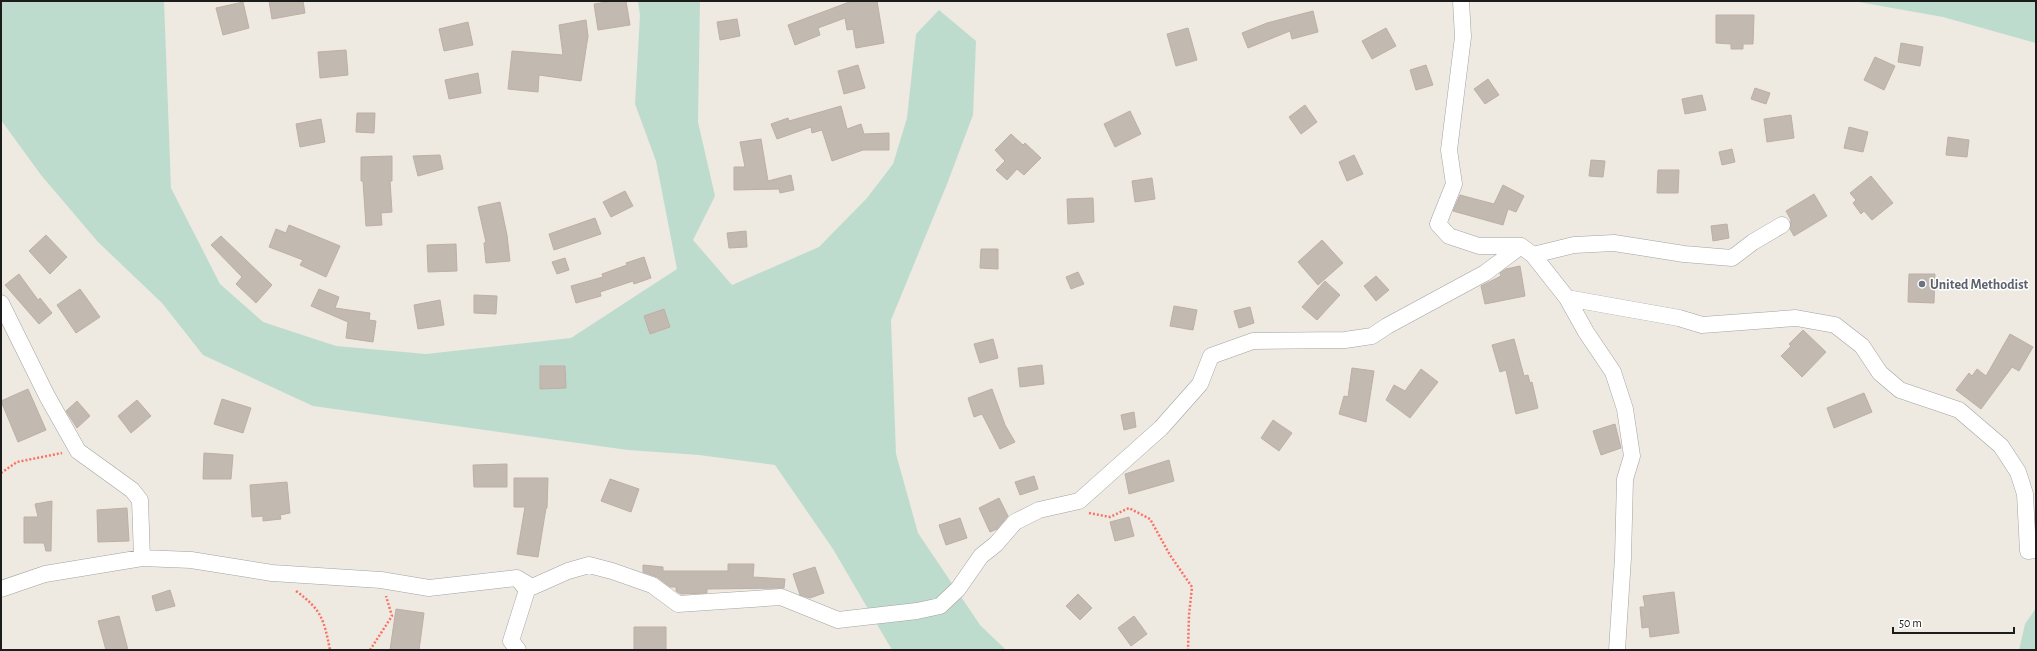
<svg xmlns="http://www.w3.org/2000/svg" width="2037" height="651" font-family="'Alegreya Sans',sans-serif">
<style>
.wetland{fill:#bedcce}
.building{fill:#c2b9b1;stroke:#bfafa4}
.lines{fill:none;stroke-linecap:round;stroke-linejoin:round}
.street-casing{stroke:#a3a3a3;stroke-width:17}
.path{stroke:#fa7266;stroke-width:2.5;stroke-dasharray:2 2;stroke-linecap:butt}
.street{stroke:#fff;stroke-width:16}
.worship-dot{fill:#6b7280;stroke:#fff;stroke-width:1.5}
.labels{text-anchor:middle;stroke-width:3;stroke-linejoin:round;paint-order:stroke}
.worship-label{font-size:14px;font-weight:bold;fill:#5b616d;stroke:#fff;text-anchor:start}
</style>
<rect width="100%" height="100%" fill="#eee9e1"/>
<path class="wetland" d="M1,1H164L171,188L220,284L263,322L336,346L426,354L571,338L677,269L656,161L635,104L640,15L638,1H700L698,122L715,196L693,240L732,285L819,247L867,198L893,164L907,118L916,34L939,10L976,41L973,115L947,184L891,320L896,454L918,533L980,625L1006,650H892L833,549L775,465L699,455L628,450L313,406L203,355L162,303L98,242L41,175L1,120Z
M1853,1H2036V43L1943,17Z
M2036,608V650H2019L2025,624Z"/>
<path class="building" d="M269,1H303L305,13L272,19Z
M613,1H626L630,25L598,30L594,4Z
M852,1H877L884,43L856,48L853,29L847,30L845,18L818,28L820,35L795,45L788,25Z
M243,2L249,28L223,35L216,8Z
M1313,11L1318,32L1292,39L1290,31L1248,48L1242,33L1267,23Z
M1716,15H1754L1753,44H1743V49H1731V44L1716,43Z
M737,19L740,36L720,40L717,22Z
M586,20L588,36L581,81L539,75L538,92L508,89L512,51L563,55L559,25Z
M468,22L473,45L444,51L439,29Z
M1188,28L1197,60L1176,66L1167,34Z
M1386,28L1396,46L1372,59L1362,41Z
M1901,43L1923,47L1920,66L1898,62Z
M346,50L348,75L320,78L318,52Z
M1875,57L1895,66L1884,90L1864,80Z
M858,65L865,88L844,94L838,71Z
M1426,65L1433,85L1416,90L1410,70Z
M478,73L481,93L449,99L445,80Z
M1488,79L1499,95L1485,104L1474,89Z
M1755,88L1770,93L1766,104L1751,99Z
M1702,95L1706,110L1685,114L1682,99Z
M1305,105L1317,122L1301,134L1289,117Z
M841,106L847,129L861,124L864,134L889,133V150H863L832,161L822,130L812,133L811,127L777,139L771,124L788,118L789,121Z
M1130,111L1141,134L1115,147L1104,124Z
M357,113H375L374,133L356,132Z
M1791,115L1794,138L1767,142L1764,119Z
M321,119L325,142L300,147L296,124Z
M1849,127L1868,132L1863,152L1844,148Z
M1011,134L1023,145L1025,143L1041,158L1024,175L1017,169L1007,180L996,170L1005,161L995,150Z
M1948,137L1969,140L1967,157L1946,155Z
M761,139L768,181L791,175L794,190L780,193L779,189L734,190V167H745L740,142Z
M1732,149L1735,162L1722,165L1719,152Z
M440,155L443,169L418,176L413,156Z
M1354,155L1363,174L1347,181L1339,162Z
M392,156V181H390L392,212L381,213L382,225L366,226L363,181H361V157Z
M1591,160L1605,161L1603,177L1589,176Z
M1658,170H1679L1678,193H1657Z
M1871,176L1893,203L1872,220L1864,211L1861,214L1853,203L1856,200L1850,193Z
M1152,178L1155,199L1135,202L1132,181Z
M1503,185L1524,196L1516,212L1508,209L1503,225L1453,211L1460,195L1494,204Z
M625,191L633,206L611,217L603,202Z
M1814,194L1827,216L1794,236L1790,229L1791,220L1786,211Z
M1093,198L1094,222L1068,224L1067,199Z
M500,202L507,235L510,261L486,263L484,243L486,242L478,207Z
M595,218L601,234L554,250L549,234Z
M1727,224L1729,238L1713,241L1711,226Z
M289,225L340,246L326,277L300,265L303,260L269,247L276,229L286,233Z
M746,231L747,247L729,248L727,233Z
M46,235L67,257L50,274L29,251Z
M221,236L272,285L256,303L236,284L242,277L211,245Z
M1322,240L1343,263L1318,285L1298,262Z
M456,244L457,271L428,272L427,245Z
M981,249H998V269L980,268Z
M644,257L651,278L634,284L633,281L600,292L601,296L576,303L571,286L603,277L602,274L627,265L626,263Z
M565,258L569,270L557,274L552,262Z
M1520,266L1525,296L1485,304L1481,286L1501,276L1500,273L1506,269Z
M1078,272L1084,284L1071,289L1066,277Z
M19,274L38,300L40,298L52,313L39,324L5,285Z
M1909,274H1935L1934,303L1908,302Z
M1376,276L1389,290L1376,301L1364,286Z
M1325,281L1340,295L1317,320L1302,307Z
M80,289L100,317L76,333L57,305Z
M319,289L339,297L335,308L370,313L369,320L376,321L373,342L346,338L348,322L311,306Z
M474,295L497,296L496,314L474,313Z
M440,300L444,325L418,329L414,305Z
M1174,306L1197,310L1193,330L1170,326Z
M1250,307L1254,323L1239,328L1234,311Z
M664,309L670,327L650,334L644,316Z
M1803,330L1826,352L1802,377L1781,356L1791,346L1789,344Z
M2010,334L2033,347L2019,371L2012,367L1981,409L1956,390L1969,373L1972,376L1977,369L1986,376Z
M993,339L998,358L980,363L974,344Z
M1514,339L1524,376L1528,375L1530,383L1532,382L1538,408L1516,414L1506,370L1500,372L1492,345Z
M1042,365L1044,384L1020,387L1018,368Z
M540,366H565L566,388L540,389Z
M1352,368L1374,371L1366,422L1339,414L1344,396L1348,397Z
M1421,369L1438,382L1410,418L1386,400L1394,385L1405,391Z
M28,389L46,430L18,442L1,401Z
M992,389L1005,425L1015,442L1000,449L982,414L974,417L968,398Z
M1864,393L1872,412L1834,428L1827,408Z
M222,399L251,408L243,433L214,424Z
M137,400L151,416L131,433L118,416Z
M77,401L90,416L77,428L66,411Z
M1134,412L1136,427L1124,430L1121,415Z
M1273,420L1292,433L1279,451L1261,438Z
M1615,424L1621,448L1601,455L1593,431Z
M204,453L233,455L231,479H203Z
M1169,460L1174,481L1129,494L1125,474Z
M507,464V487H474L473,465Z
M1034,476L1038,489L1020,495L1015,482Z
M514,478H548L547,508H546L538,557L517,554L525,507H514Z
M610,479L639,489L631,512L601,501Z
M287,482L290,513L280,515L281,519L263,521V516L252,517L250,485Z
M999,498L1008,516L997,529L990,532L979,508Z
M52,501L51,551H46L44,543H24V517H38L35,504Z
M127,508L129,541L98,542L97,510Z
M1129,517L1134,536L1115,541L1110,522Z
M960,518L967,538L946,545L939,525Z
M728,564H754L753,577L785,579L784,588L707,589V593L681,594L676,591V587H670L657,577L643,572V565L663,567V571H728Z
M815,567L824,593L810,598L800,595L793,574Z
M170,590L175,606L156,611L152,596Z
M1674,592L1679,633L1650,637L1649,627L1642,628L1640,607H1645L1643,596Z
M1078,594L1092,608L1080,620L1066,606Z
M396,609L424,613L419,650H390Z
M119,616L128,650H106L98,621Z
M1134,616L1147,634L1131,646L1118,628Z
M634,627H666V650H634Z"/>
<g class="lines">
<defs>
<path id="street" d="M1461,1L1463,37L1449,150L1454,184L1438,224L1449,236L1479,246H1521
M1533,255L1567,298L1679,318L1702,325L1796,318L1835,325L1862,346L1880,373L1900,390L1959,410L2001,446L2018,472L2025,494L2028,551L2036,550
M1567,298L1586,332L1613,372L1625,409L1632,456L1625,479L1623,558L1617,650
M1,303L47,396L78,451L132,490L140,500L142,558
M517,578L532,587L568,571L589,565L612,571L652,585L678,604L781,597L838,620L917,611L940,606L958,589L981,556L996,544L1015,522L1039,510L1079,501L1161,428L1200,384L1211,356L1253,341L1345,340L1372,336L1387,326L1485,273L1521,246L1533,255L1574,245L1614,243L1684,254L1732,258L1753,242L1782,225
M1,589L45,574L142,558L191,560L272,573L381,580L429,588L517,578L527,590L511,641L518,650"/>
</defs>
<use href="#street" class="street-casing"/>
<path class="path" d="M1,473L17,462L62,453
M1089,513L1110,517L1129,508L1150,519L1170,555L1192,587L1189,615L1188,650
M296,591C322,610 324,620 330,650
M370,650L392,616L386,596"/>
<use href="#street" class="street"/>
</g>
<circle class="worship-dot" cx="1922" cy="284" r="4"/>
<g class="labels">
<g class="worship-label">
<text x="1930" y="289">United Methodist</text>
</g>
</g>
<rect width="2037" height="651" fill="none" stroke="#1c1c1c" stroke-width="4"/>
<path d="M1893 627v6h121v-6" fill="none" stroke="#1c1c1c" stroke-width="2"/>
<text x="1899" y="627" font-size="12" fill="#1c1c1c" stroke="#ffffff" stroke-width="3" paint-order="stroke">50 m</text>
</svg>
